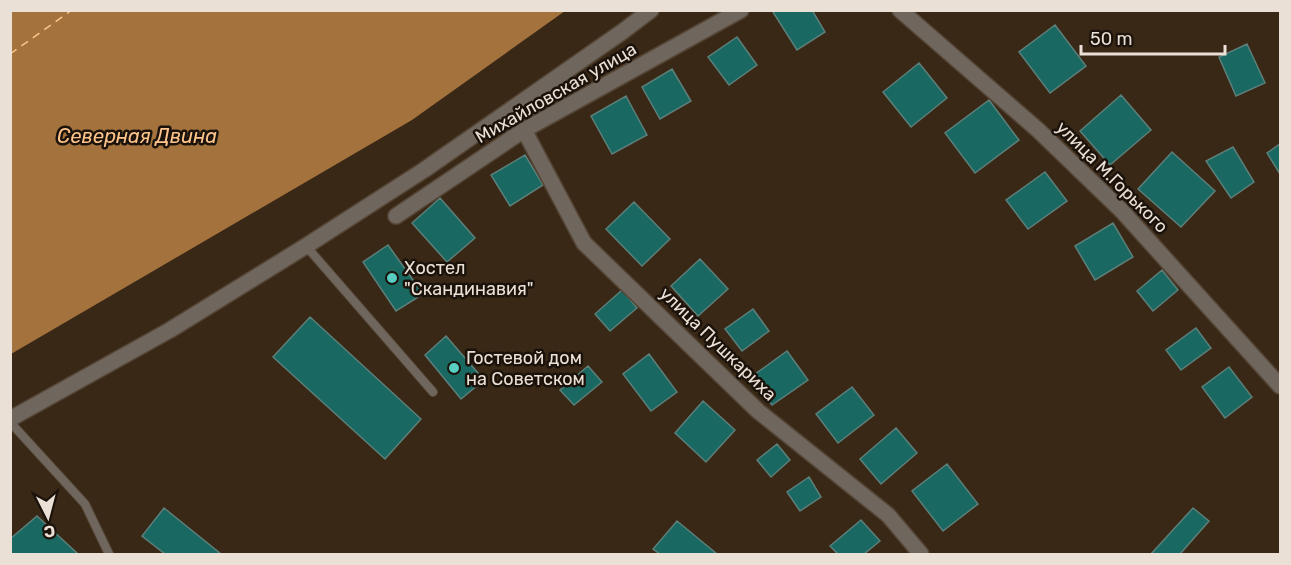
<svg xmlns="http://www.w3.org/2000/svg" width="1291" height="565" font-family="Rubik,sans-serif">
<style>
.water{fill:#a3723d}
.lines{fill:none;stroke-linecap:round;stroke-linejoin:round}
.ferry{stroke:#fec48b;stroke-width:1.5;stroke-dasharray:8 6;stroke-linecap:butt}
.building{fill:#196861;stroke:#5d7f7a;stroke-width:1.5}
.service-casing{stroke:#554535;stroke-width:10}
.minor-casing{stroke:#554535;stroke-width:18}
.service{stroke:#6f665e;stroke-width:8}
.minor{stroke:#6f665e;stroke-width:15}
.poi-dot{fill:#57cec1;stroke:#1b130b;stroke-width:2}
.labels{text-anchor:middle;stroke-width:5;stroke-linejoin:round;paint-order:stroke}
.street-label{font-size:18px;fill:#ebe0d5;stroke:#1b130b}
.poi-label{font-size:18px;fill:#ebe0d5;stroke:#1b130b;text-anchor:start}
.water-label{font-size:20px;font-style:italic;fill:#fec48b;stroke:#1b130b}
</style>
<rect width="100%" height="100%" fill="#392816"/>
<path class="water" d="M11,10H565V11L412,120L11,354Z"/>
<g class="lines">
<path class="ferry" d="M10,54L72,10"/>
</g>
<path class="building" d="M775,10H812L825,32L797,50L773,12Z
M1055,25L1086,66L1050,93L1019,52Z
M737,37L757,65L729,85L708,57Z
M1247,44L1265,83L1236,96L1219,57Z
M919,63L947,98L911,127L883,92Z
M672,69L691,101L660,119L642,87Z
M1121,95L1151,130L1110,165L1080,131Z
M626,96L647,135L612,154L591,116Z
M989,100L1019,140L975,173L945,133Z
M1280,144V174L1267,153Z
M1233,147L1254,182L1231,198L1206,161Z
M1172,152L1215,191L1181,227L1138,189Z
M525,155L543,185L510,206L491,175Z
M1045,172L1067,201L1028,229L1006,200Z
M440,198L475,238L447,262L412,223Z
M634,202L670,239L642,266L606,229Z
M1113,223L1133,257L1095,280L1075,246Z
M388,245L423,294L396,311L363,262Z
M700,259L728,289L698,316L671,286Z
M1162,270L1178,290L1153,311L1137,291Z
M622,290L637,308L610,331L595,314Z
M753,309L769,331L742,351L725,329Z
M310,317L421,419L385,459L273,357Z
M1196,328L1211,348L1181,370L1166,350Z
M446,336L484,380L461,399L425,355Z
M787,351L808,380L772,405L751,377Z
M649,354L677,392L651,411L623,374Z
M588,366L602,382L574,405L560,390Z
M1229,367L1252,397L1225,418L1202,387Z
M852,387L874,415L838,443L816,414Z
M703,401L735,430L706,462L675,433Z
M896,428L917,453L881,484L860,459Z
M777,444L790,460L771,477L757,460Z
M947,464L978,504L943,531L912,491Z
M809,477L821,497L800,511L787,492Z
M164,508L221,554H165L142,536Z
M1193,508L1209,521L1180,554H1151Z
M37,516L78,554H10V539Z
M861,520L880,541L864,554H838L830,546Z
M677,521L717,554H660L653,549Z"/>
<g class="lines">
<defs>
<path id="service" d="M306,246L433,392
M10,422L85,504L109,554"/>
<path id="minor" d="M900,10L1038,130L1121,210L1280,386
M524,130L584,243L758,411L888,515L921,554
M396,216L524,130L741,10
M10,419L170,330L306,246L424,170L622,32L651,10"/>
</defs>
<use href="#service" class="service-casing"/>
<use href="#minor" class="minor-casing"/>
<use href="#service" class="service"/>
<use href="#minor" class="minor"/>
</g>
<g class="poi-dot">
<circle cx="392" cy="278" r="6"/>
<circle cx="454" cy="368" r="6"/>
</g>
<g class="labels">
<g class="street-label">
<text transform="translate(556 93) rotate(-30)" y="6">Михайловская улица</text>
<text transform="translate(1112 177) rotate(45)" y="6">улица М.Горького</text>
<text transform="translate(718 344) rotate(44)" y="6">улица Пушкариха</text>
</g>
<g class="poi-label">
<text x="404" y="274">Хостел<tspan x="404" dy="21">"Скандинавия"</tspan></text>
<text x="466" y="364">Гостевой дом<tspan x="466" dy="21">на Советском</tspan></text>
</g>
<g class="water-label">
<text x="137" y="143">Северная Двина</text>
</g>
</g>
<rect width="1291" height="565" fill="none" stroke="#ebe0d5" stroke-width="24"/>
<g transform="translate(48 517) rotate(174)" stroke="#1b130b" stroke-width="4.5" paint-order="stroke">
<path d="M0-4.5L10 22L0 15L-10 22Z" fill="#ebe0d5"/>
<text y="-9" font-size="16" font-weight="bold" text-anchor="middle" fill="#ebe0d5">С</text>
</g>
<path d="M1081 45v9h144v-9" fill="none" stroke="#ebe0d5" stroke-width="3"/>
<text x="1090" y="45" font-size="18" fill="#ebe0d5" stroke="#1b130b" stroke-width="4.5" paint-order="stroke">50 m</text>
</svg>
